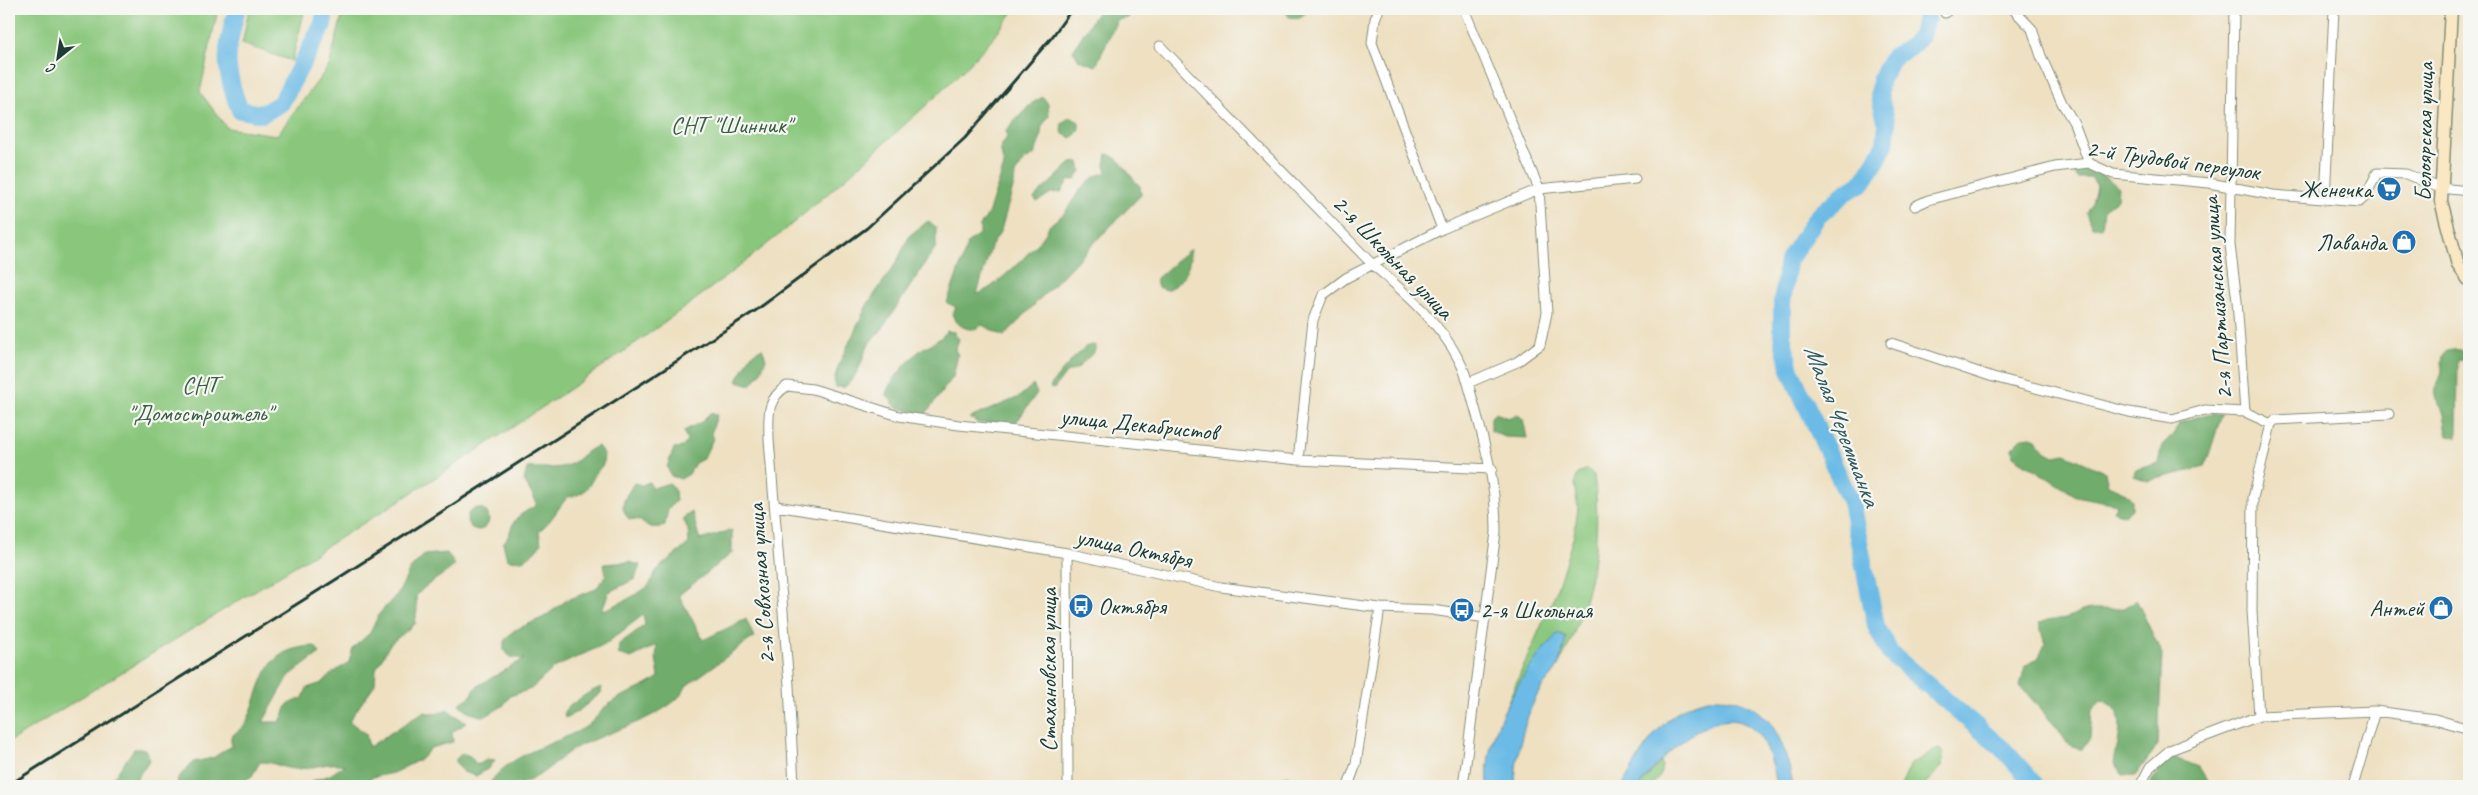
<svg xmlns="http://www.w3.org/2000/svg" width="2478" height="795" font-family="Caveat,sans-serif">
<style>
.green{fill:#8ac77d;stroke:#548258}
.forest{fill:#6fac6c;stroke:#477450}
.water{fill:#6cbbe6;stroke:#467c8d}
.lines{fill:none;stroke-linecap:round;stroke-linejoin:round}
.river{stroke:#6cbbe6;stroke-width:18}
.street-casing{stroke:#868e7a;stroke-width:11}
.secondary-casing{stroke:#868e7a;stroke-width:15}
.street{stroke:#fff;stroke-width:9}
.secondary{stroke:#fae7c3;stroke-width:12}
.rail{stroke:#1f3d34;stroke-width:3}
.labels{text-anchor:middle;stroke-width:4.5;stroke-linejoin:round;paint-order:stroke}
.park-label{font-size:24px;fill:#3a6046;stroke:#f6f6f2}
.street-label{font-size:24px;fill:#1f3d34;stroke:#f6f6f2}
.poi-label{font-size:24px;fill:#1f3d34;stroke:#f6f6f2;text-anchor:end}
.water-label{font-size:25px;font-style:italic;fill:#325c60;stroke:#f6f6f2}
</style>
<rect width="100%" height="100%" fill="#f6f6f2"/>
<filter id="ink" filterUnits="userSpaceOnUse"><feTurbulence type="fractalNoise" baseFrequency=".02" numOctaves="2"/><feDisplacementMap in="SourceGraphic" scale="10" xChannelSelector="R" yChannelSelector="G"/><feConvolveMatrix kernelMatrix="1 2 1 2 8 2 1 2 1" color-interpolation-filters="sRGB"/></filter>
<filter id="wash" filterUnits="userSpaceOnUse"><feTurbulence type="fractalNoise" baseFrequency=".0096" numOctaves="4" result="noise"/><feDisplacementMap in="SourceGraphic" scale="20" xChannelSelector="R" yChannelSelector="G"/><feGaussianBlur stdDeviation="1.12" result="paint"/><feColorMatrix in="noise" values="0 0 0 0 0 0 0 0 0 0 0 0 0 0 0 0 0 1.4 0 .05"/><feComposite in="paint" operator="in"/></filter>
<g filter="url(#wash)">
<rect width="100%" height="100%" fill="#eee0c1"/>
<path class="green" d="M9,9H218L200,92L227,128L277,135L329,66L344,9H1015C976,65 920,110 870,156C757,260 632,348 504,433C342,540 174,639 9,742Z
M249,9H305L292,61L242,44Z
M1587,469L1594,475C1603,543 1590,612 1555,671L1564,649L1545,647L1506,706L1556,592L1574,535L1578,508L1574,484L1578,474Z
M1938,748L1943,752L1942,766L1923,786H1901L1911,764Z
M1661,762L1662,766L1660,776L1651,786H1639Z
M1287,775L1294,779L1292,786H1239L1246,781L1267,783Z"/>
<path class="forest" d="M1099,9H1133L1128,18L1117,20L1096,66L1079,60L1073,50Z
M1284,9H1311L1299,18L1289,17Z
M1043,97L1048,104L1049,116L1042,126L1040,140L1034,155L1024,161L1015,174L1014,184L1001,230L991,247L977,294C991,292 1034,249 1043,237C1046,234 1047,229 1049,226C1054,220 1062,217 1066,211C1078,193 1085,178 1107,172L1105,165L1107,154C1123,158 1128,176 1140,186L1141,195L1004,336L982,325C971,334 957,327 952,314L956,307L947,303L968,243L980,233V226L988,214L1004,166L1000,148L1007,137L1006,130L1032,103Z
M1070,117L1079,122V131L1072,138L1063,134L1061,131L1062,123Z
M1079,162L1081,171L1076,179L1068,181L1061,192L1051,193L1037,202L1034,198L1071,163Z
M2091,167L2118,186L2117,199L2104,209L2102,228L2092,227L2086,213L2092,203L2096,186L2092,178H2078L2070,170Z
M928,221L936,227V247L880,332C862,346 866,359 855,375C852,380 848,384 845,387H836L834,380L839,364L867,305L896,263L910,235Z
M1190,249C1191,267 1184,283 1166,290L1158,287L1155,280Z
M947,331L954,332L959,339L955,350L958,355L953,377L925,415L896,407L886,394C888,383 912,356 922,349C932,343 939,341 947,331Z
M1095,345V351L1078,368L1066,373L1054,389L1050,388C1051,382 1081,349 1087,346C1088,346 1094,345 1095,345Z
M762,348L766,359L760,374L751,385L737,381L751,355Z
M2461,350L2469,360H2458L2457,437L2448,436C2445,427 2446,418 2442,409C2440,405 2436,401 2435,396C2433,387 2438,385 2440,378C2446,362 2434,348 2461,350Z
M1033,385L1037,393L1018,420L1011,424L978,423L970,418L1019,397Z
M710,413L717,415L711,434L714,437L703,459L695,463L689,474L681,479L671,476L667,467L674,448L683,447L687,441L684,431L701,422Z
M1496,413L1508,418L1517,414L1523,419L1527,438L1505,437L1491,431V417Z
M2213,413L2222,414L2205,467L2148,481L2134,476L2135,470L2158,463L2162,445L2174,433L2179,424L2192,418Z
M2031,437L2036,439L2045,451L2054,456L2065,454L2105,472L2108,485L2126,493L2132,500V509L2125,515L2113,511L2117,504L2076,496L2013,456L2012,448L2022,438Z
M598,446L604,454L603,465C588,479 593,494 568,497C557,508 553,521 539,531L541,544C530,557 524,564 507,559L503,543C510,536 509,532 513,524C517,515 528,510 536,506V501L524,481L527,468C540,467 556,470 568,465C581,460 583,451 598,446Z
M649,482L653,488L669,483L675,491L676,501L668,509L665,525C655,530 647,527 639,520L629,519C617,505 626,497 634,483L642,485Z
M467 519a11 11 0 1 1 22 0a11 11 0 1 1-22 0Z
M692,512L700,540L732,530V553L679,595L703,640L746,619L754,637L686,686C677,714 604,733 577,747C559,757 543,777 523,783C512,787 500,786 488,786C508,753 552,746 584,728C594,722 600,711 609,704C622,694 644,689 659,677L656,658L657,645L631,658L618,654L619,644L645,625L643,615L607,643L554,668L531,689L510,696L503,706L484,717L468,712L459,704L471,696L476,687L524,659L511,657L504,651V641L513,631L544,617L567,600L596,589L606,575L604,564L629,562L640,565L635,579L609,592L602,610C610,609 643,592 649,585C653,580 654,572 659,568C668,559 680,552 689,543L688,530L683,518Z
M447,553L455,565C441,578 429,581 416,596L417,610L415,624L390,644L376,669L375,684L349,721L366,734L369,747L423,712L437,714L447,709L466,723L452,732L453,742L431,748L421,759L393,773L373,777L361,786H309L312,781L330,775L345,765C329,761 315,768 298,769C285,770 273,761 260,762L252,776L236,786L222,782L218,786H179L177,779L193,762L213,758L231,746V737C236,732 244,727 247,721C265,681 261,648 315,646L320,653L289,676L263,722H280L288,704L303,698L307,688L322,683L330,675L349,662L353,648L370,633L379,614L399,592L410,569L424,555Z
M2136,599L2162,654L2158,745L2135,776L2123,774L2114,764C2117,740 2131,711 2101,700L2092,710L2090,738L2082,750L2067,743L2058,729L2020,686L2025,666L2039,657L2045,644L2039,624C2053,616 2052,621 2065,618C2074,616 2082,609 2092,609C2109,608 2123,614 2136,599Z
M602,687L601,693L577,712L565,718L564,711C573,703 590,690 602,687Z
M134,749H145L150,759L132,786H102L114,777Z
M462,753L470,756L476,764H480L487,759L495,760L489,768L476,776L463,772L456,763V759Z
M2173,757L2199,767L2211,786H2148L2165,763Z"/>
<path class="water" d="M1558,633L1566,637C1564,648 1561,660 1556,670C1552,677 1545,682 1541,689C1525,713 1515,758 1515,786H1488C1488,779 1487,770 1488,763C1494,716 1526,667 1558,633Z
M1717,698C1770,699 1785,741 1793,786H1777C1759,673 1684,728 1639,786H1622C1643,749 1668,701 1717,698Z"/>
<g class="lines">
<path class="river" d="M237,9C225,51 223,68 240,110L262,114L281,103L323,24L325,9
M1929,9L1921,35L1910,48L1894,56L1880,81L1879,93L1887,124L1885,144L1877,160L1863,182L1845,193L1817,217L1788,261L1782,303V335L1790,370L1851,502L1876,626L1890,653L2004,750L2036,786"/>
</g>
</g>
<g filter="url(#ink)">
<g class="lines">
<defs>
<path id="street" d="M1379,9L1375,19L1372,43L1442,229
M1464,9L1539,189L1547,313L1540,345L1517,362L1468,383
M2013,9L2032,29L2041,56L2062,103L2074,123L2089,163
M2234,9L2230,245L2237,301L2245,412L2271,424L2253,498L2252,611L2259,716
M1945,13L1949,9
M1160,46L1372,264C1404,292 1439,321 1459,360C1467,374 1470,392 1475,408C1487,453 1496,484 1496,532L1463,786
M2325,200L2334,9
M1915,206L1928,200L2055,167L2089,163L2113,174L2209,183L2273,195L2359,202L2365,197L2377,173L2406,174L2440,188L2469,191
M1891,343L1993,377L2129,412L2172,419L2205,410L2245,412
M2271,424L2275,420L2389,414
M1298,460L1313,320L1323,295L1346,278L1442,229L1539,189L1635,179
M776,506L1067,553L1221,587L1380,608L1432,610L1486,618
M1067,553L1068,786
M794,786L789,685L769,440C769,417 765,400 787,386L813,389L899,416L959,425L1298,460L1492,469
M1348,786L1356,764L1380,608
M2140,786L2150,767L2170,750L2259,716L2375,711L2435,719L2469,729
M2353,786L2375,711"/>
<path id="secondary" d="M2451,9L2441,201L2458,265L2469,280"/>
</defs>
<use href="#street" class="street-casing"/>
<use href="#secondary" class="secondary-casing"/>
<use href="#street" class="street"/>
<use href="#secondary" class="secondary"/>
<path class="rail" d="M9,785L340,577L755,311L867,228L965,138L1052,37L1072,9"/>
</g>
</g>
<defs>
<symbol id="supermarket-disc" viewBox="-11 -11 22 22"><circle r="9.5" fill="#1f6fb2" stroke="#f6f6f2"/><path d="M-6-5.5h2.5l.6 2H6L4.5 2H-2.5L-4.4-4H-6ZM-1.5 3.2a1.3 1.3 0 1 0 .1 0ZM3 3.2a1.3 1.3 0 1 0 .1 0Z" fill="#fff"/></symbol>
<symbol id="shop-disc" viewBox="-11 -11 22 22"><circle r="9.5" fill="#1f6fb2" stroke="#f6f6f2"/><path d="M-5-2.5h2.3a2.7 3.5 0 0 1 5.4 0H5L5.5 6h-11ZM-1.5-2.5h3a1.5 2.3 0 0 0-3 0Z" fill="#fff"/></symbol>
<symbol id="bus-disc" viewBox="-11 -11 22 22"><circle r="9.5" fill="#1f6fb2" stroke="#f6f6f2"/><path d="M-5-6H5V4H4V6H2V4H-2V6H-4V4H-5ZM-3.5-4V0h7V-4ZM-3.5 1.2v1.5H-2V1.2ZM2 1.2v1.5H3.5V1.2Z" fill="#fff"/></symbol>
</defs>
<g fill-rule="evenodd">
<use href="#supermarket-disc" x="2375" y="175" width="28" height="28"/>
<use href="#shop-disc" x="2390" y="228" width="28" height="28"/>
<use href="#bus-disc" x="1067" y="592" width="28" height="28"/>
<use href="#shop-disc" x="2427" y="594" width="28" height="28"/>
<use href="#bus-disc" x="1448" y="596" width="28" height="28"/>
</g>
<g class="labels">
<g class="park-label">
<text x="731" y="133">СНТ "Шинник"</text>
<text x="200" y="393">СНТ<tspan x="200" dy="28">"Домостроитель"</tspan></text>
</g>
<g class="street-label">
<text transform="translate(2424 132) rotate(-89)" y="8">Белоярская улица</text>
<text transform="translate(2173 160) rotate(8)" y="8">2-й Трудовой переулок</text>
<text transform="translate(1393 257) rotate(46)" y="8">2-я Школьная улица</text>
<text transform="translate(2217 298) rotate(-94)" y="8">2-я Партизанская улица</text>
<text transform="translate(1139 424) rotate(6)" y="8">улица Декабристов</text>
<text transform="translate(1134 548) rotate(12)" y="8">улица Октября</text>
<text transform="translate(761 584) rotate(-94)" y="8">2-я Совхозная улица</text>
<text transform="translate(1048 670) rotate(-90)" y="8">Стахановская улица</text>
</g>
<g class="poi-label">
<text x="2372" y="197">Женечка</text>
<text x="2386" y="250">Лаванда</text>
<text x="1098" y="614" text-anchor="start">Октября</text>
<text x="2424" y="616">Антей</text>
<text x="1480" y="618" text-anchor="start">2-я Школьная</text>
</g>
<g class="water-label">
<text transform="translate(1843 425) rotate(69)" y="9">Малая Черемшанка</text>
</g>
</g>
<rect width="2478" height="795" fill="none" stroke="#f6f6f2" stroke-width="30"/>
<g transform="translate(58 58) rotate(210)" stroke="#f6f6f2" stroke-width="4" paint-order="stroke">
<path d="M0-4L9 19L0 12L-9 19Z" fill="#1f3d34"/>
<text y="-8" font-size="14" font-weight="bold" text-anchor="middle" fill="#1f3d34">С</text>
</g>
</svg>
